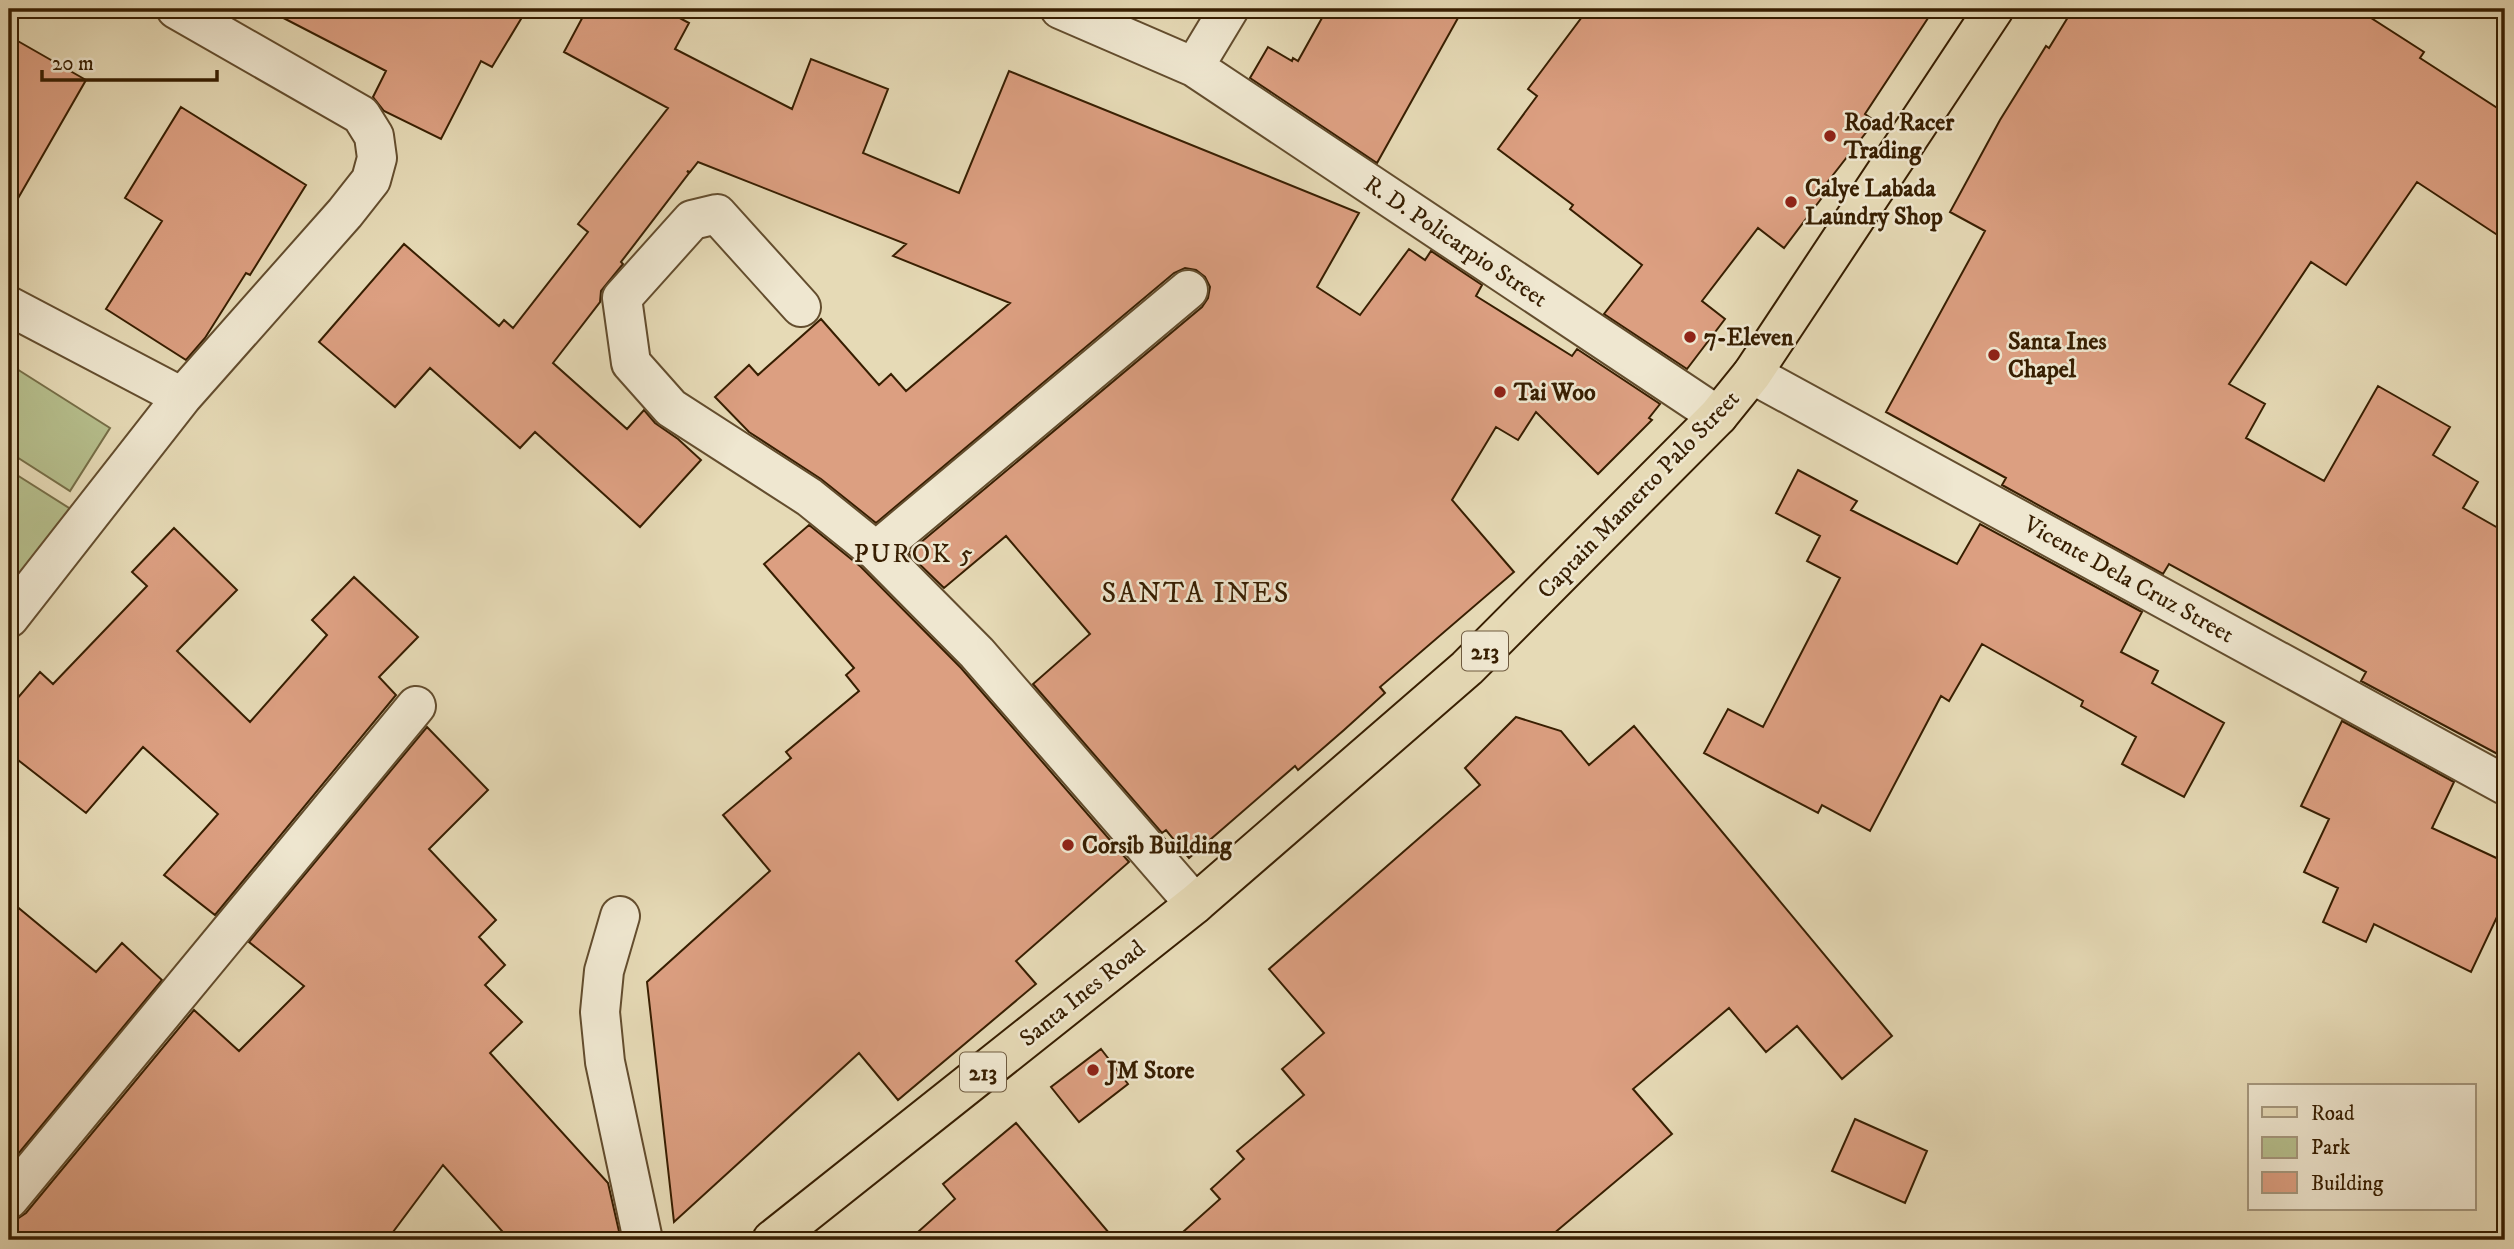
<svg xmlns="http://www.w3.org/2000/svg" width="2514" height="1249" font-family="'IM FELL DW Pica',serif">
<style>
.green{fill:#b6bf8d;stroke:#766e47;stroke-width:2}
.building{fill:#dc9f81;stroke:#371e01;stroke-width:2}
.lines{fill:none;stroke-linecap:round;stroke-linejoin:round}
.minor-casing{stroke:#634d2e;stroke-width:42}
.major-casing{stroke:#371e01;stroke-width:42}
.minor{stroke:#efe7d0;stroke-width:38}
.major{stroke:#e6dab6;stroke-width:38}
.poi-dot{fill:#8f2418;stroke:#efe7d0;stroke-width:2.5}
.labels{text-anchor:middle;stroke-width:5;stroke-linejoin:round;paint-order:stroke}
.shield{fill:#efe7d0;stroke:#6e5a3f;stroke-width:2}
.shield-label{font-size:23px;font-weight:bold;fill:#371e01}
.poi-label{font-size:24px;font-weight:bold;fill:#371e01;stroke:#efe7d0;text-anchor:start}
.street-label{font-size:24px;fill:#371e01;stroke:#efe7d0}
.neighbourhood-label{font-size:26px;letter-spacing:2px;fill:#371e01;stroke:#efe7d0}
.quarter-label{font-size:28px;letter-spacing:2px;fill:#371e01;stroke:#efe7d0}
</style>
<rect width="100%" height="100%" fill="#e6dab6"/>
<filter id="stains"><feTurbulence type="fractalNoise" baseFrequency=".00286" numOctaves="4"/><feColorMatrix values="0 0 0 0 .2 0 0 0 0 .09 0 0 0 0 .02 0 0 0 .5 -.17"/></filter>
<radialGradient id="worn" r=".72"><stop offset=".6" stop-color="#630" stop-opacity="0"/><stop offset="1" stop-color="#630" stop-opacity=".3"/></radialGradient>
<path class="green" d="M9,364L110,428L70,491L9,452Z
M9,470L77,513L9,600Z"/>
<path class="building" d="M266,9H527L492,67L481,61L441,139L384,111L373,97L386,71Z
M587,9H663L689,23L675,49L792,109L811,59L888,89L863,153L959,193L1009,71L1359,213L1317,287L1360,315L1409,249L1425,260L1431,251L1482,285L1476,296L1572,356L1577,349L1660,404L1649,418L1652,420L1598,474L1536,412L1518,440L1496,427L1452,500L1514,572L1380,687L1385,693L1344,730L1298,770L1295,766L1189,858L1166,830L1162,833L1033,684L1090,634L1006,536L944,588L908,553L1202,307L1208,298L1210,287L1205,277L1196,270L1185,268L1174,273L876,523L821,479L749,432L715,397L749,365L758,375L821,319L879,385L891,374L906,391L1010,303L893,256L906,244L698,162L690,172L687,171L689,173L621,262L623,264L601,291L600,302L553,363L627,429L644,410L655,423L678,439L701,460L640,527L535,432L520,448L430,368L395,407L319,342L404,244L499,326L504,320L513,328L588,232L578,224L668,108L564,52Z
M1327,9H1463L1377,163L1250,78L1268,47L1292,61L1293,58L1298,61Z
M1588,9H1934L1865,114L1875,121L1826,184L1830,187L1784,248L1758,228L1702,301L1725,319L1687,369L1604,314L1642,265L1570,209L1573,205L1498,149L1537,96L1528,89Z
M2073,9H2357L2424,52L2420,58L2505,113V240L2417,182L2346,285L2311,262L2229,384L2265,404L2246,438L2324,481L2378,386L2450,427L2433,455L2478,482L2463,508L2505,532V758L2361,681L2366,672L2169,564L2163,574L2002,485L2006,478L1886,412L1985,231L1950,212L2000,120L2046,46L2049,48Z
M9,36L86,80L9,214Z
M181,107L306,185L250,275L246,273L205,338L186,360L106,309L162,221L125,198Z
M1798,470L1857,501L1851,510L1957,564L1980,524L2142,612L2121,652L2158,671L2152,683L2224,723L2184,797L2122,764L2136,737L2081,706L2083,701L1982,644L1949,701L1941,696L1870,831L1822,805L1818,813L1704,753L1728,709L1763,727L1840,578L1807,561L1820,536L1776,513Z
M809,525L861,567L961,668L1129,862L1016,961L1036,984L898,1100L859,1053L674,1222L647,982L770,871L723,815L791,758L786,752L859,691L846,675L854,668L764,564Z
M174,528L237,590L177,651L250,722L327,635L312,620L354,577L418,637L379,677L396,695L215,915L164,875L218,814L143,747L86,813L9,753V708L40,672L53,684L147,586L132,572Z
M1516,717L1561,731L1589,765L1634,726L1892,1036L1842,1079L1797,1026L1766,1052L1729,1008L1633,1089L1672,1134L1546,1240H1174L1220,1199L1211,1189L1244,1159L1237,1151L1304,1095L1282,1069L1324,1033L1269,969L1480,785L1465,768Z
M2342,721L2454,782L2432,828L2505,862V900L2471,972L2374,924L2366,942L2323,922L2338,888L2304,872L2329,819L2301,806Z
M427,727L488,790L429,849L496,920L479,937L505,965L485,985L522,1022L490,1053L608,1183L621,1240H510L443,1165L387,1240H9V1220L17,1219L26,1213L194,1010L239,1051L304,986L249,942Z
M9,900L96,972L122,943L162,980L9,1165Z
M1101,1049L1128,1084L1079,1122L1051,1087Z
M1855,1119L1927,1151L1905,1203L1832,1171Z
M1016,1123L1115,1240H909L955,1199L943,1184Z"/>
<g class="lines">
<defs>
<path id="minor" d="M1060,9L1194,67L1718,416
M1194,67L1229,9
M9,306L182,397
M801,307L717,214L692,220L622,298L631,363L671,408L809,497L876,551L977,653L1195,904
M1752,374L2505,785
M876,551L1188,290
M9,618L182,397L345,213L371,180L377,158L374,136L361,115L176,9
M620,916L604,971L600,1012L605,1062L643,1240
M9,1199L416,706"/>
<path id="major" d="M772,1240L1195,904L1467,668L1718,416L1752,374L1994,9"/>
</defs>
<use href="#minor" class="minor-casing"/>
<use href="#major" class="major-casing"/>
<use href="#minor" class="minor"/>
<use href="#major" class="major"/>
</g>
<g class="poi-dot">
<circle cx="1830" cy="136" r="7"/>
<circle cx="1791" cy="202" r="7"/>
<circle cx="1690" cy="337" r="7"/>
<circle cx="1994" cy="355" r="7"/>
<circle cx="1500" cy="392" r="7"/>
<circle cx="1068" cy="845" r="7"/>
<circle cx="1093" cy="1070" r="7"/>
</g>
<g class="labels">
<g class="shield">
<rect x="1462" y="631.5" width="46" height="39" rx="5"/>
<rect x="960" y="1052.5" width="46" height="39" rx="5"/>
</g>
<g class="shield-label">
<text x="1485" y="659">213</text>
<text x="983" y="1080">213</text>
</g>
<g class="poi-label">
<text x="1844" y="130">Road Racer<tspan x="1844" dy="28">Trading</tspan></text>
<text x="1805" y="196">Calye Labada<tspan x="1805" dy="28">Laundry Shop</tspan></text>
<text x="1704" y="345">7-Eleven</text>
<text x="2008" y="349">Santa Ines<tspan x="2008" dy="28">Chapel</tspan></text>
<text x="1514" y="400">Tai Woo</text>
<text x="1082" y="853">Corsib Building</text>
<text x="1107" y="1078">JM Store</text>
</g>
<g class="street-label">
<text transform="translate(1456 241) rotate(34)" y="8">R. D. Policarpio Street</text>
<text transform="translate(1638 494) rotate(-46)" y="8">Captain Mamerto Palo Street</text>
<text transform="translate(2129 579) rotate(29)" y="8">Vicente Dela Cruz Street</text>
<text transform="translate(1082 993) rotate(-39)" y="8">Santa Ines Road</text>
</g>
<g class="neighbourhood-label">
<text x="914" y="562">PUROK 5</text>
</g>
<g class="quarter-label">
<text x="1196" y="602">SANTA INES</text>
</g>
</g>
<rect width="2514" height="1249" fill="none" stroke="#e6dab6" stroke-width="35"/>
<rect x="10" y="10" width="2493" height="1228" fill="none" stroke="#371e01" stroke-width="3.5"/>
<rect x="18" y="18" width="2479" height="1214" fill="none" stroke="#371e01" stroke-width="2"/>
<rect x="2248" y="1084" width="228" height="126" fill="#efe7d0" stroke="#a5977d" stroke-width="2"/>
<rect x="2262" y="1107" width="35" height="10" fill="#e6dab6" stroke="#a5977d" stroke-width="2"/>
<text x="2311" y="1120" font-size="21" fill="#371e01">Road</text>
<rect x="2262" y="1137" width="35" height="21" fill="#b6bf8d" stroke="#a5977d" stroke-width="2"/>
<text x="2311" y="1154" font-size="21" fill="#371e01">Park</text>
<rect x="2262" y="1172" width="35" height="21" fill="#dc9f81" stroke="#a5977d" stroke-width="2"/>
<text x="2311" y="1190" font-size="21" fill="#371e01">Building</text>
<path d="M42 70v10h175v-10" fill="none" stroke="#371e01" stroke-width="3.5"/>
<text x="52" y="70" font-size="21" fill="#371e01" stroke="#efe7d0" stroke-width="5" paint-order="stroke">20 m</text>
<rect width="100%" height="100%" filter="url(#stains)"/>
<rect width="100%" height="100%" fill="url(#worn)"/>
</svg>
